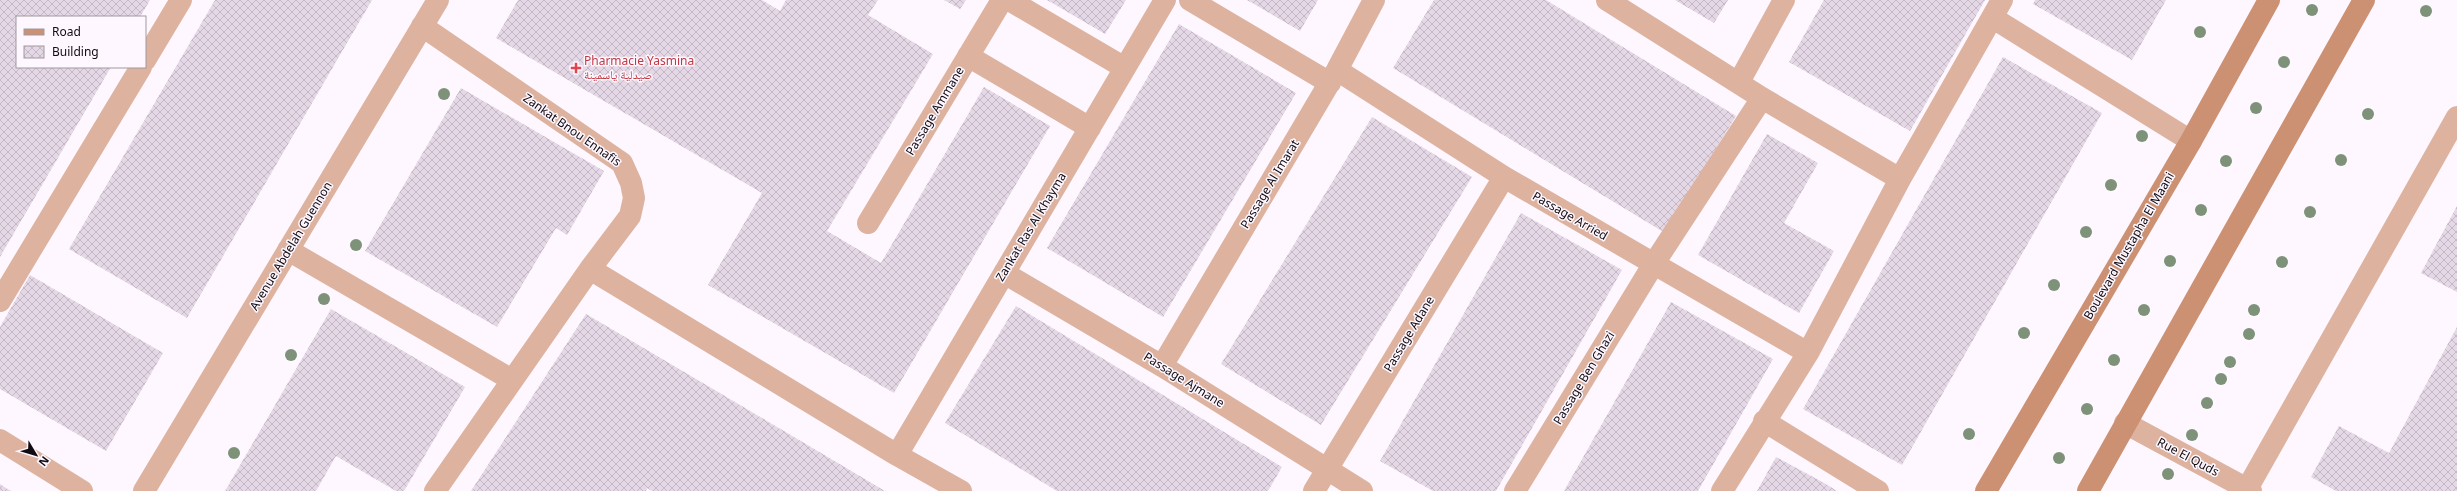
<svg xmlns="http://www.w3.org/2000/svg" width="2457" height="491" font-family="'Noto Sans','Noto Naskh Arabic',sans-serif">
<style>
.building{fill:url(#building-cross-hatch)}
.lines{fill:none;stroke-linecap:round;stroke-linejoin:round}
.street{stroke:#ddb39f;stroke-width:22}
.secondary{stroke:#cc9072;stroke-width:22}
.tree{fill:#7d9279}
.health-dot{fill:#e0444e;stroke:#fef7ff;stroke-width:1.5}
.labels{text-anchor:middle;stroke-width:3;stroke-linejoin:round;paint-order:stroke}
.health-label{font-size:12px;fill:#be3a42;stroke:#fef7ff;text-anchor:start}
.street-label{font-size:12px;fill:#100c11;stroke:#fef7ff}
</style>
<defs>
<pattern id="building-cross-hatch" width="8" height="8" patternUnits="userSpaceOnUse"><rect width="8" height="8" fill="#e5d8e6"/><path d="M0 0l8 8M0 8l8-8" fill="none" stroke="#c3b8c4"/></pattern>
</defs>
<rect width="100%" height="100%" fill="#fef7ff"/>
<path class="building" d="M0,0H150L140,17H17V67H111L0,257Z
M215,0H372L187,318L69,249Z
M518,0H762L780,11L786,0H878L868,15L933,54L827,231L881,263L984,87L1050,126L894,393L708,285L762,193L496,38Z
M944,0H966L960,9Z
M1047,0H1126L1105,34Z
M1247,0H1318L1300,31Z
M1434,0H1546L1736,116L1665,233L1393,68Z
M1675,0H1728L1714,23Z
M1824,0H1985L1910,131L1789,62Z
M2035,0H2166L2132,60L2033,4Z
M1179,24L1296,93L1163,317L1047,248Z
M2003,57L2102,113L1902,465L1803,409Z
M461,88L604,171L567,235L556,228L497,327L365,251Z
M1372,117L1472,177L1321,425L1221,364Z
M1767,134L1818,163L1784,223L1834,251L1799,313L1698,255Z
M2457,206V292L2421,273Z
M1521,213L1622,270L1496,491H1433L1380,461Z
M30,275L163,353L106,451L0,389V327Z
M1671,302L1773,359L1698,491H1564Z
M1016,306L1282,467L1268,491H1057L945,423Z
M331,309L465,387L404,491H396L336,456L316,491H225Z
M586,314L708,386L885,491H652L647,488L646,491H471Z
M2457,327V491H2336L2311,477L2339,426L2389,453Z
M1776,457L1826,484L1837,491H1757Z
M0,484L6,488L11,491H0Z"/>
<g class="lines">
<path class="street" d="M1009,0L1125,68
M1190,0L1330,83
M1607,0L1762,98L1900,179
M1993,18L2191,141
M422,26L622,163L631,183L634,198L630,216L590,269L435,491
M968,56L1090,128
M145,60L181,0
M1337,70L1504,177L1808,353
M1739,82L1784,0
M868,223L1002,0
M288,250L512,380
M590,269L897,455L961,491
M1004,273L1162,366L1362,491
M0,301L141,67
M1162,366L1337,70L1374,0
M1764,421L1878,491
M2125,423L2251,491
M0,440L82,491
M897,455L1165,0
M2247,489L2457,117
M144,491L438,0
M1314,491L1504,177
M1515,491L1653,265L1762,98
M1722,491L1808,353L1900,179L2002,0"/>
<path class="secondary" d="M1986,491L2191,141L2269,0
M2088,491L2364,0"/>
</g>
<g class="tree">
<circle cx="2312" cy="10" r="6"/>
<circle cx="2426" cy="11" r="6"/>
<circle cx="2200" cy="32" r="6"/>
<circle cx="2284" cy="62" r="6"/>
<circle cx="444" cy="94" r="6"/>
<circle cx="2256" cy="108" r="6"/>
<circle cx="2368" cy="114" r="6"/>
<circle cx="2142" cy="136" r="6"/>
<circle cx="2341" cy="160" r="6"/>
<circle cx="2226" cy="161" r="6"/>
<circle cx="2111" cy="185" r="6"/>
<circle cx="2201" cy="210" r="6"/>
<circle cx="2310" cy="212" r="6"/>
<circle cx="2086" cy="232" r="6"/>
<circle cx="356" cy="245" r="6"/>
<circle cx="2170" cy="261" r="6"/>
<circle cx="2282" cy="262" r="6"/>
<circle cx="2054" cy="285" r="6"/>
<circle cx="324" cy="299" r="6"/>
<circle cx="2144" cy="310" r="6"/>
<circle cx="2254" cy="310" r="6"/>
<circle cx="2024" cy="333" r="6"/>
<circle cx="2249" cy="334" r="6"/>
<circle cx="291" cy="355" r="6"/>
<circle cx="2114" cy="360" r="6"/>
<circle cx="2230" cy="362" r="6"/>
<circle cx="2221" cy="379" r="6"/>
<circle cx="2207" cy="403" r="6"/>
<circle cx="2087" cy="409" r="6"/>
<circle cx="1969" cy="434" r="6"/>
<circle cx="2192" cy="435" r="6"/>
<circle cx="234" cy="453" r="6"/>
<circle cx="2059" cy="458" r="6"/>
<circle cx="2168" cy="474" r="6"/>
</g>
<path class="health-dot" d="M574 62h4v4h4v4h-4v4h-4v-4h-4v-4h4z"/>
<g class="labels">
<g class="health-label">
<text x="584" y="65">Pharmacie Yasmina<tspan x="584" dy="14">صيدلية ياسمينة</tspan></text>
</g>
<g class="street-label">
<text transform="translate(935 111) rotate(-59)" y="4">Passage Ammane</text>
<text transform="translate(572 130) rotate(35)" y="4">Zankat Bnou Ennafis</text>
<text transform="translate(1270 184) rotate(-59)" y="4">Passage Al Imarat</text>
<text transform="translate(1570 216) rotate(30)" y="4">Passage Arried</text>
<text transform="translate(1031 227) rotate(-59)" y="4">Zankat Ras Al Khayma</text>
<text transform="translate(291 246) rotate(-59)" y="4">Avenue Abdelah Guennon</text>
<text transform="translate(2129 246) rotate(-60)" y="4">Boulevard Mustapha El Maani</text>
<text transform="translate(1409 334) rotate(-59)" y="4">Passage Adane</text>
<text transform="translate(1584 378) rotate(-59)" y="4">Passage Ben Ghazi</text>
<text transform="translate(1184 380) rotate(32)" y="4">Passage Ajmane</text>
<text transform="translate(2188 457) rotate(28)" y="4">Rue El Quds</text>
</g>
</g>
<rect x="16" y="16" width="130" height="52" fill="#fef7ff" stroke="#9f99a0"/>
<rect x="24" y="29" width="20" height="6" fill="#cc9072" stroke="#9f99a0"/>
<text x="52" y="36" font-size="12" fill="#100c11">Road</text>
<rect x="24" y="46" width="20" height="12" fill="url(#building-cross-hatch)" stroke="#9f99a0"/>
<text x="52" y="56" font-size="12" fill="#100c11">Building</text>
<g transform="translate(36 455) rotate(128)" stroke="#fef7ff" stroke-width="3" paint-order="stroke">
<path d="M0-3L7 15L0 10L-7 15Z" fill="#100c11"/>
<text y="-6" font-size="11" font-weight="bold" text-anchor="middle" fill="#100c11">N</text>
</g>
</svg>
